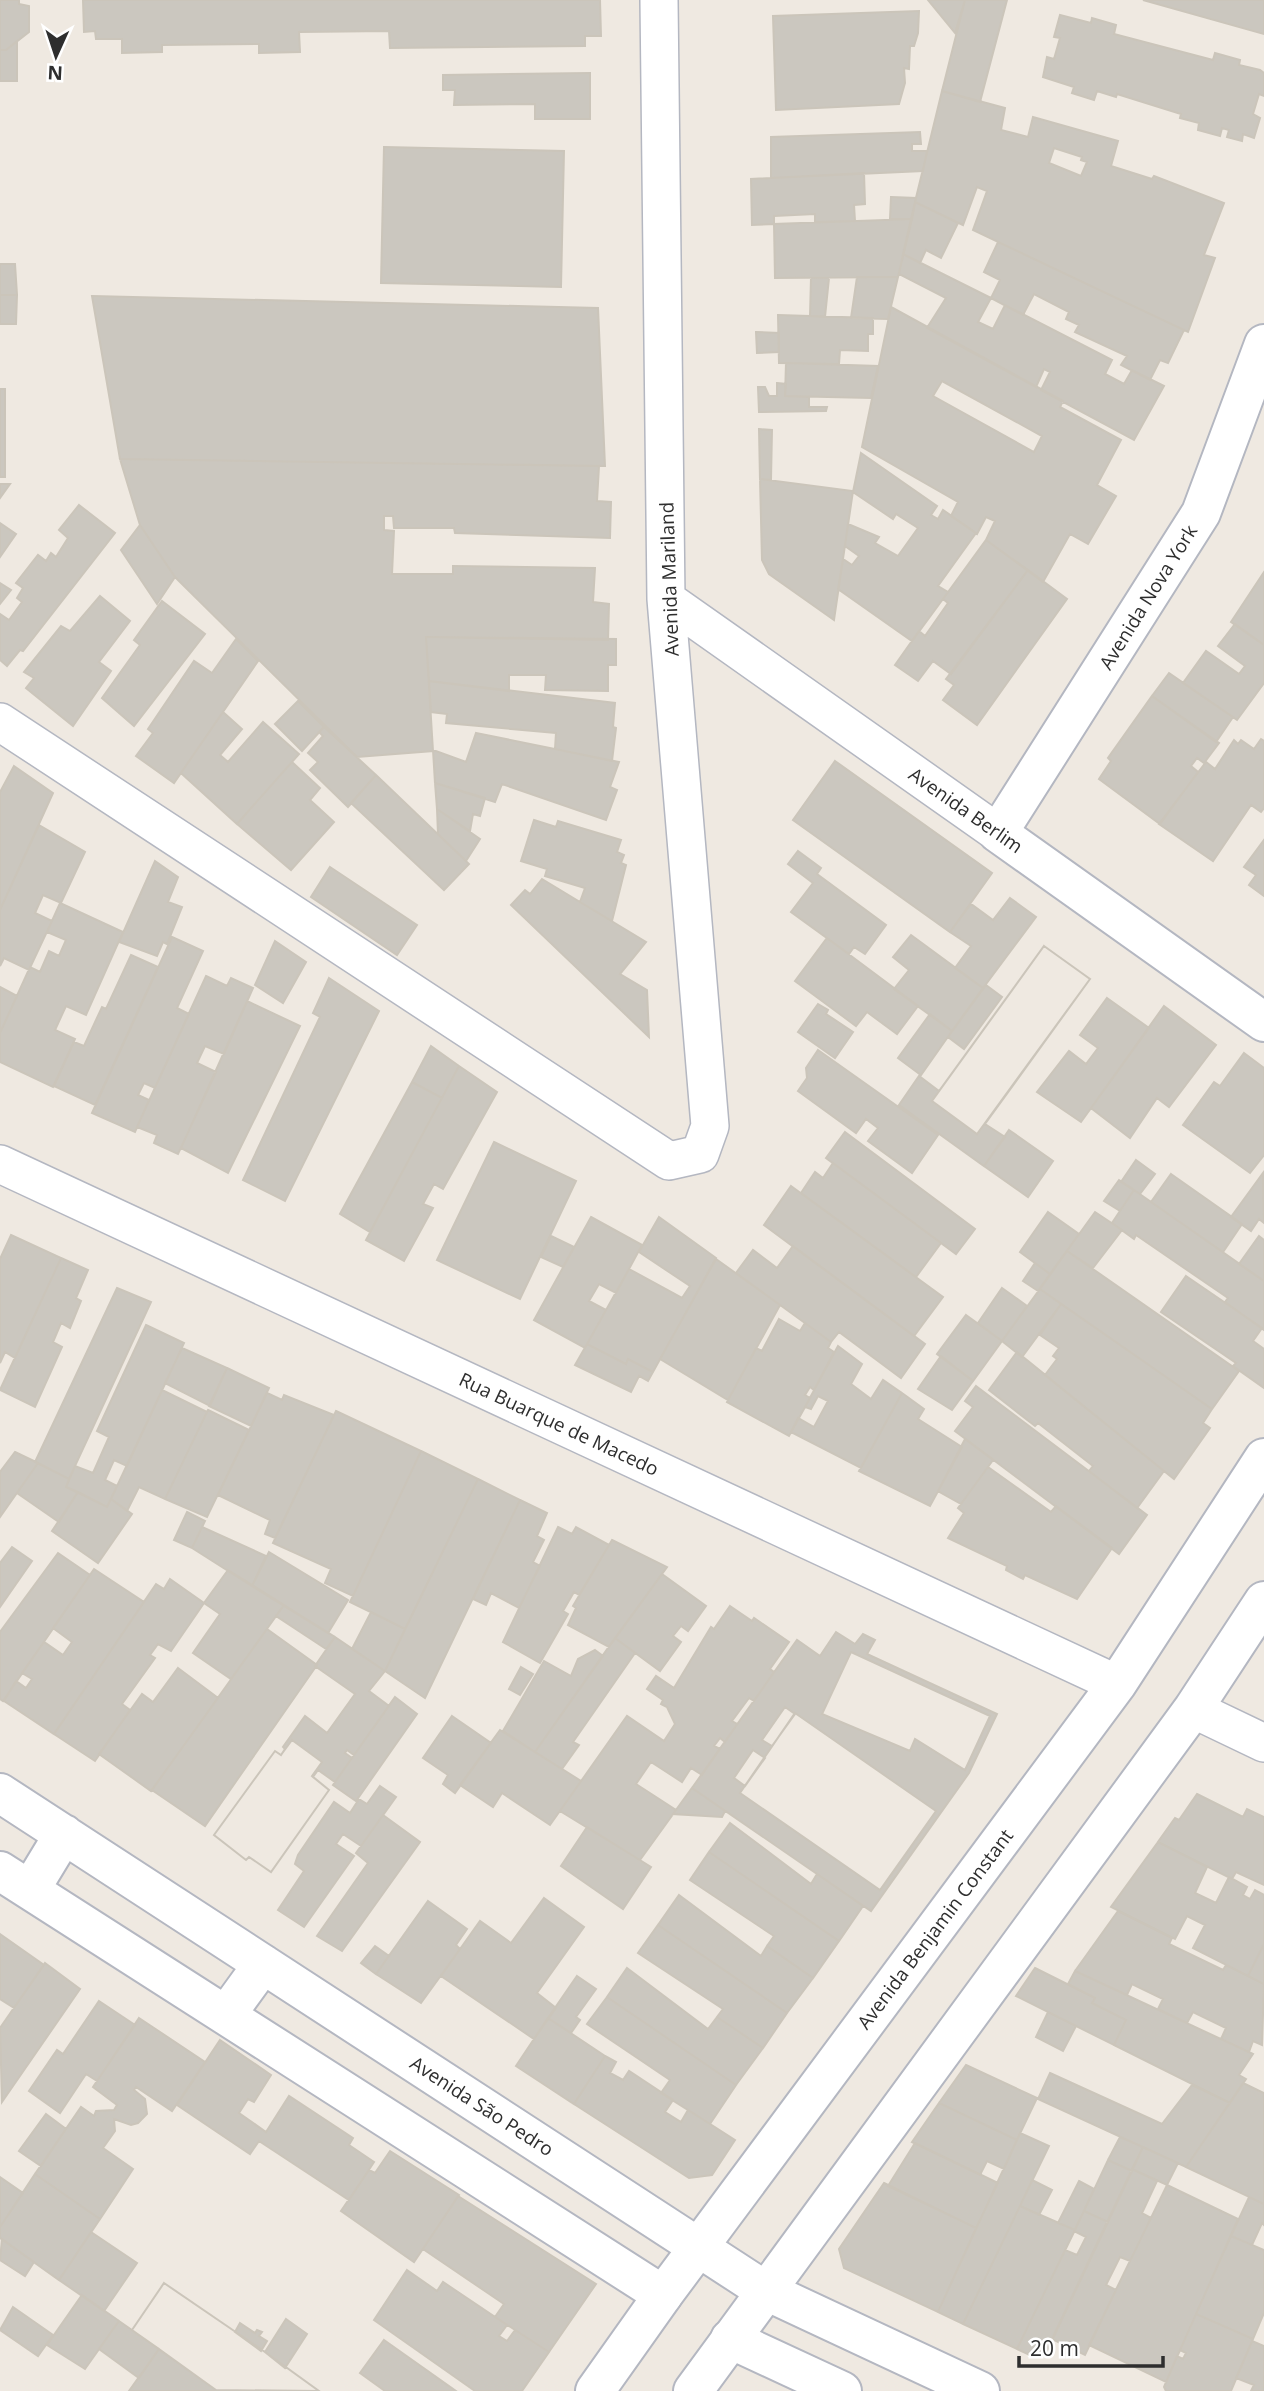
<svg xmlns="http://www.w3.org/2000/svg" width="1264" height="2391" font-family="'Open Sans',sans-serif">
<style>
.building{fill:#cbc7bf;stroke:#cbc5ba;stroke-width:2;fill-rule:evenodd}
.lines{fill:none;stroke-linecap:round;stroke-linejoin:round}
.minor-casing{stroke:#b4b7c1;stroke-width:40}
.tertiary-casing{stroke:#b4b7c1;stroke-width:42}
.secondary-casing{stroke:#b4b7c1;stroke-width:42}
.minor{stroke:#fff;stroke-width:37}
.tertiary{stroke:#fff;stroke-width:38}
.secondary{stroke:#fff;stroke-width:38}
.labels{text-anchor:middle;stroke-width:6;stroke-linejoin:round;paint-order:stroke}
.street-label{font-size:19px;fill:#2e2e2e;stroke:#fff}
</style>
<rect width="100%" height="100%" fill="#efe9e1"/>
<path class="building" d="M0,0H19V4L29,6V32L6,50H0Z
M83,0H600L601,36H585V46L390,48L389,31L299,32L300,52L259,53V44L162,45V52L122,53V39H96L95,31L84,32Z
M928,0H965L955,33Z
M965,0H1007L980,102L942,91Z
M1143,0H1264V34Z
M919,11L918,33L914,46H910L909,69L904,68L905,83L899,104L776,110L773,16Z
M1060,15L1091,23L1092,18L1116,25L1114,34L1213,60L1215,53L1240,60L1239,65L1260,70L1264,73V96L1259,94L1253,114L1260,118L1254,138L1243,134L1242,141L1227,137L1229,130L1222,128L1220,136L1198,130L1199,123L1180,118L1181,114L1117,94L1116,97L1097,91L1094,100L1072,93L1074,87L1043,77L1047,57L1054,59L1060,38L1054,37Z
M17,41V81H0V50H6Z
M590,73V119H535V104L454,105L455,90H443V75Z
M942,91L1005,108L1001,130L1028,137L1033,117L1118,141L1111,166L1152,179L1154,176L1224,203L1204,255L1215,258L1188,332L973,230L987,191L977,187L963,225L915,202ZM1054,148L1082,157L1081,160L1087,162L1081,176L1049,163Z
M920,132L921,144H912V151H927L923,171L771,178V137Z
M384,147L564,151L561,287L381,283Z
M864,173L865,204L854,205L855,221L815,222V214L774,216V224L752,225L751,179Z
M891,197L916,198L912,219H890Z
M915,202L958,223L941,258L926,250L920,263L903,254Z
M912,219L898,277L775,278L774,224Z
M998,242L1184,330L1168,363L1160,360L1150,380L1121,365L1127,356L1075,332L1079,325L1066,319L1069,312L1034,294L1023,315L991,298L1000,280L984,272Z
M903,254L991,298L978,322L993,329L1005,305L1112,360L1105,374L1124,384L1132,370L1164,386L1134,440L1041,390L1050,372L1044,369L1036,387L927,328L946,298L899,274Z
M0,264H15L17,295H0Z
M857,277H898L888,319L851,318Z
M811,278H829L825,317L810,316Z
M0,295H17L16,324H0Z
M92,296L598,308L605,466L120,459Z
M891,307L1063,401L1060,407L1121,440L1097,485L1116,496L1088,544L1070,534L1043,582L986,540L995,521L986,517L977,534L951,516L958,502L862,447ZM942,381L1042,436L1034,452L933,396Z
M778,315L873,318V334H868V351L840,350L839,364L779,363Z
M756,332L779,333V352L757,353Z
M786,363L878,366L871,398L785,396Z
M777,383L786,384L785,396L809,397V407H827L826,411L759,412L758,387H765L769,396H777Z
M0,389H5V477H0Z
M759,429L772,430L771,480L760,479Z
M861,453L937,506L931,515L938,519L943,510L976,533L938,586L948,592L912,641L838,589L843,559L852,565L859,556L845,546L848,524L879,537L875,543L898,556L918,528L896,514L893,519L853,492Z
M120,459L599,466L597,501L611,502L610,538L455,533L454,528H394L393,516H384V530L394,531L392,574H453V566L595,568L593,602L609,604L608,640L426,637L433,751L357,757L175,577L140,525Z
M760,479L853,491L834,620L769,574L762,560Z
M0,484H10L0,498Z
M79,505L115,533L23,651L20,650L7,666L0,660V614L9,620L22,602L17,598L23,588L16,583L38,555L46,561L51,553L56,557L68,538L59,530Z
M0,523L16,534L0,557Z
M140,525L175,577L157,604L121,550Z
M986,540L1028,570L951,674L933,661L918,681L895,665L919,631L925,636L948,603L943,599Z
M1028,570L1067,599L977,725L943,700L954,685L946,679Z
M1264,572V645L1231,622Z
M0,583L11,590L0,604Z
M100,596L130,621L99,662L111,671L73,726L26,688L34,678L24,672L61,626L70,631Z
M162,601L205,634L134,726L102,698L140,645L134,640Z
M1235,624L1264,645V683L1237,720L1183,683L1206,651L1239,674L1245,666L1218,646Z
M426,637L616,639V665H608V691L545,690L546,675H509V691L429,681Z
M236,639L258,661L174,783L136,756L153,733L148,729L194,661L212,673Z
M1169,673L1233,717L1216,742L1152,696Z
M429,681L615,703L613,727L616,728L612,761L555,749L556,733L446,723L447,714L431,712Z
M1152,696L1219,743L1204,763L1197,758L1191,766L1198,772L1160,824L1099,779L1111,761L1108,758Z
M298,701L324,727L302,751L275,724Z
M223,712L242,729L220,755L228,762L263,722L299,754L237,824L181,773Z
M324,727L376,775L348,807L310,770L318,762L308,753L323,736L319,732Z
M476,733L619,762L610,787L617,790L606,820L502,784L495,802L435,783L433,750L466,762Z
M1261,739L1264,741V808L1261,812L1251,805L1213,861L1159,824L1206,762L1215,769L1234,740L1238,744L1241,740L1254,749Z
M835,761L992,873L950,932L793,820Z
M292,762L320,788L310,800L334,822L291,870L237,824Z
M14,766L53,793L0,910V792Z
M376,775L469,864L444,890L351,803Z
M435,783L485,798L480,816L473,814L470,831L437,809Z
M437,809L480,839L466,861L438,834Z
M534,820L556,827L558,821L621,840L617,852L624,855L621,863L626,865L612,921L580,902L585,888L545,876L547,869L521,861Z
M39,825L85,852L61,903L43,895L35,913L52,921L29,970L4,958L0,966V910Z
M1264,840V896L1249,885L1256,875L1244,867Z
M798,851L821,868L817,874L886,925L865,954L854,947L849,954L791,912L813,883L788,864Z
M155,861L178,877L168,902L182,907L167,944L163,942L157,956L119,942Z
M330,867L417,925L397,955L311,897Z
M542,879L646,942L620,974L647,990L649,1037L511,905L525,890L530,894Z
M1010,898L1036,917L983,988L955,968L971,946L950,932L971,904L993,920Z
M60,903L123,932L86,1015L66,1006L55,1030L75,1039L53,1087L0,1062V1033L30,967L40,972L49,951L59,956L66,940L47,932Z
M911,935L983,988L952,1031L894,989L909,970L893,957Z
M172,937L203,951L177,1008L189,1014L155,1088L144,1083L138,1095L149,1100L135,1132L92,1113Z
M827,938L918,1006L897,1034L867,1012L856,1026L795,981Z
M275,941L306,962L283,1003L255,985Z
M1044,946L1090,979L985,1124L1005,1137L984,1166L899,1105L919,1076L939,1091Z
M1044,946L1090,979L977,1134L932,1101Z
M131,955L158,967L95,1105L54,1086L74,1042L84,1046L102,1007L106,1009Z
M206,976L227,986L231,978L253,988L224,1054L205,1046L197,1063L216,1072L178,1154L154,1143L157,1135L137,1127Z
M329,978L379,1011L285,1201L243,1180L320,1017L313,1013Z
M986,985L1002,997L964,1049L948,1037Z
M0,987L17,996L0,1033Z
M1107,998L1149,1028L1081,1122L1037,1092L1069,1051L1086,1064L1098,1048L1080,1035Z
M247,1001L300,1026L228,1173L181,1148Z
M818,1004L828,1010L826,1014L853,1032L835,1058L798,1032Z
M1164,1006L1216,1045L1169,1107L1157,1098L1130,1138L1091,1108Z
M930,1014L952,1031L921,1075L898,1058Z
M431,1046L459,1066L442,1098L412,1082Z
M818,1050L938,1135L912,1173L868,1141L878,1128L866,1119L856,1133L798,1091L807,1078L806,1068Z
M1244,1053L1264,1068V1155L1250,1173L1183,1125L1214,1082L1220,1086Z
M459,1066L497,1092L443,1189L434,1184L423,1204L433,1208L404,1261L366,1240Z
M412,1082L442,1098L370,1232L340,1214Z
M1009,1130L1053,1161L1028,1197L984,1166Z
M845,1132L975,1229L956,1254L826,1158Z
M494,1142L576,1181L520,1299L437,1260Z
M1136,1160L1155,1174L1140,1194L1121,1182Z
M833,1163L941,1243L916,1277L801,1193L815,1172L823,1178Z
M1263,1173L1264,1223L1259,1219L1251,1231L1231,1217Z
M1171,1174L1242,1224L1223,1252L1151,1202Z
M1119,1180L1134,1190L1120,1211L1104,1201Z
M791,1186L943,1297L914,1336L764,1225Z
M1134,1190L1264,1281V1330L1225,1302L1228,1298L1136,1235L1134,1239L1112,1223Z
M1048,1212L1079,1234L1050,1274L1020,1252Z
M1095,1212L1122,1230L1093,1268L1067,1251Z
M591,1217L642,1245L616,1293L599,1284L589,1301L606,1310L585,1348L534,1320Z
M659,1217L716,1258L653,1372L628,1359L626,1364L587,1344L629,1269L682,1298L690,1286L639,1252Z
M11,1235L61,1258L15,1358L5,1352L0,1363V1259Z
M551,1236L574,1247L563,1267L541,1257Z
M1259,1236L1264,1240V1281L1239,1264Z
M793,1246L925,1344L901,1378L839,1332L831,1342L736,1273L753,1250L777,1268Z
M1067,1251L1239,1371L1212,1409L1040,1289Z
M61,1258L88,1270L76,1298L81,1301L70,1328L61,1323L53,1342L62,1347L35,1407L0,1390Z
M716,1259L780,1305L728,1400L660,1359Z
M1035,1263L1050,1274L1038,1291L1023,1281Z
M1186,1276L1262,1328L1253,1341L1264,1349V1388L1233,1366L1236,1363L1161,1312Z
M117,1288L151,1302L69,1479L35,1462Z
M1002,1288L1027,1306L1002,1341L978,1323Z
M1040,1289L1061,1304L1022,1357L1002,1341Z
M1061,1304L1212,1409L1203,1423L1210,1428L1174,1479L1045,1375L1057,1359L1053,1356L1059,1348L1040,1335Z
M966,1315L1002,1341L973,1381L937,1354Z
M779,1319L800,1331L805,1323L831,1342L828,1348L834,1352L814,1390L810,1387L805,1395L810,1398L789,1436L727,1402L756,1348L762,1351Z
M146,1325L184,1343L127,1466L114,1460L105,1480L117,1486L107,1507L66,1487L75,1466L93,1473L109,1437L97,1431Z
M587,1344L626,1364L628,1359L653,1372L648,1381L639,1376L631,1392L575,1365Z
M838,1346L862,1364L851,1384L871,1399L883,1380L902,1393L861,1468L791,1432L798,1418L814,1427L828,1401L818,1396L811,1409L805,1407Z
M182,1348L227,1368L210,1406L165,1383Z
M1017,1352L1164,1471L1137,1508L1089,1471L1093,1466L1038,1423L1035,1426L989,1390Z
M941,1356L973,1381L952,1410L918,1389Z
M227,1368L269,1388L251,1426L209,1406Z
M976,1386L1147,1515L1119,1554L955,1431L973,1407L965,1401Z
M162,1390L207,1412L165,1499L139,1487L127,1511L111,1499Z
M267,1393L282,1400L284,1395L334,1415L275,1538L265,1534L270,1520L218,1495Z
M902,1393L924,1409L918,1419L962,1447L930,1506L859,1471Z
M208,1410L249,1430L207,1517L165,1499Z
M336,1411L421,1451L353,1596L325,1583L331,1569L273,1543Z
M965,1439L993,1460L961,1504L938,1491Z
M421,1451L478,1479L405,1629L350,1602Z
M15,1452L38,1463L0,1517V1472Z
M38,1463L69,1479L66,1487L78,1492L59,1522L17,1493Z
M988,1467L1051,1512L1056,1506L1112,1548L1077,1599L1025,1575L1023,1579L1006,1570L1007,1566L948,1538L964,1513L958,1508Z
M478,1479L520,1500L425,1698L385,1671Z
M78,1492L107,1507L111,1499L132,1514L98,1563L52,1531Z
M520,1500L547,1513L537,1536L544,1540L533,1562L540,1566L519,1608L491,1593L486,1605L473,1599Z
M187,1512L205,1521L192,1548L174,1540Z
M202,1527L266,1556L252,1586L192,1548Z
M558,1527L572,1534L576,1527L609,1545L579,1595L574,1592L563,1611L568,1614L540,1663L503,1642Z
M612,1540L667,1567L609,1647L568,1625L576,1608L573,1606Z
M12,1547L32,1561L0,1607V1563Z
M269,1552L348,1600L328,1633L252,1586Z
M58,1553L90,1575L3,1701L0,1699V1632Z
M94,1569L144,1602L54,1734L4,1701L16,1681L26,1688L32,1679L22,1673L44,1642L63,1655L72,1642L53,1628Z
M228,1570L284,1605L231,1679L193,1653L220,1614L204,1603Z
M662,1574L706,1606L688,1631L681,1626L673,1636L681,1642L660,1671L615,1638Z
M170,1579L204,1603L171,1651L158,1644L150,1655L155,1658L122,1704L130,1710L95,1761L54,1734L156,1584L164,1589Z
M284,1605L335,1637L326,1649L276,1616Z
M730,1606L752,1621L754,1618L789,1642L770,1669L774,1672L754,1701L749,1698L732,1721L737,1724L736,1726L725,1742L720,1738L714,1746L720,1749L702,1775L691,1768L682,1782L651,1762L636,1784L676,1810L640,1860L560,1811L627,1716L664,1741L675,1724L667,1707L661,1704L663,1700L647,1689L656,1676L674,1688L711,1627L714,1629Z
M371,1612L405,1629L385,1671L352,1649Z
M267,1629L317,1665L205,1826L152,1790Z
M836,1632L855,1644L863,1634L875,1640L867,1654L997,1714L969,1773L871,1911L692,1788L797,1640L820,1656ZM785,1707L795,1714L772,1746L762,1740ZM753,1750L765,1758L745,1786L734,1778Z
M335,1637L385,1671L369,1691L389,1706L354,1755L347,1750L345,1753L352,1758L335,1782L318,1770L313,1777L329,1790L271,1872L249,1857L246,1860L214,1835L275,1751L281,1755L285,1749L283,1747L305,1716L327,1733L355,1694L315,1666Z
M615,1638L635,1653L573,1742L579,1745L562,1769L535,1752Z
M595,1650L603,1656L535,1752L503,1731L544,1661L571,1676L578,1659Z
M851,1652L990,1716L965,1770L915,1739L910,1751L822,1714Z
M521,1667L533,1674L520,1695L509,1689Z
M178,1668L218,1698L151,1791L99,1754L142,1694L153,1702Z
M395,1697L417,1714L356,1801L333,1785Z
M795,1713L936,1811L880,1890L740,1793Z
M452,1716L491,1743L455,1793L443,1784L448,1775L423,1758Z
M500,1730L581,1781L550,1825L502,1793L493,1807L460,1785Z
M292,1740L322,1762L312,1776L329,1790L271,1872L249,1857L246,1860L214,1835L275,1751L281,1755Z
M380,1786L396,1797L361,1846L343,1834L336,1844L354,1856L304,1927L278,1910L304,1871L295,1864L298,1855L334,1802L350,1813L359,1799L367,1804Z
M692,1788L725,1811L722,1817L673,1814Z
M1197,1794L1243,1817L1247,1809L1264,1817V1885L1236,1872L1232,1879L1158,1842L1175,1818L1179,1820Z
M383,1815L420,1842L342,1951L317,1936L368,1863L356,1853Z
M730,1823L811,1884L817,1874L863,1906L839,1941L709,1852Z
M587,1827L651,1867L623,1909L561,1866Z
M1158,1842L1207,1867L1195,1893L1216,1903L1229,1877L1247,1887L1243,1895L1250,1899L1255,1890L1264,1895V1944L1248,1976L1193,1948L1205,1925L1187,1916L1175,1939L1111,1907Z
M709,1852L839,1941L813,1978L767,1946L774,1936L690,1880Z
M679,1895L761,1956L767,1946L813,1978L787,2013L658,1925Z
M544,1898L584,1927L537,1993L556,2008L534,2039L441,1976L480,1921L511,1943Z
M428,1901L467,1929L456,1945L460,1949L421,2003L376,1974Z
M1118,1911L1172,1938L1169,1944L1223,1970L1226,1965L1264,1984L1262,2045L1253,2041L1249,2052L1221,2039L1226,2028L1193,2012L1187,2023L1158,2009L1163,1999L1132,1984L1127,1995L1075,1971Z
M658,1925L787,2013L763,2048L717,2017L723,2009L638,1953Z
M0,1934L44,1965L14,2008L0,1999Z
M1264,1944V1984L1248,1976Z
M375,1946L389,1956L376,1974L361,1963Z
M45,1963L80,1989L2,2102L0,2028Z
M627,1968L708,2029L717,2017L763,2048L736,2085L607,1997Z
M1035,1968L1095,1998L1092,2003L1126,2020L1114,2045L1016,1996Z
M1075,1971L1253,2054L1239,2075L1246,2079L1230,2103L1114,2045L1126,2020L1092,2003L1095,1998L1068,1984Z
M577,1976L596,1989L576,2017L580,2020L571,2033L548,2018Z
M607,1997L736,2085L710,2124L661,2093L670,2080L587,2024Z
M99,2001L135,2025L97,2081L86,2074L60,2113L29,2091L57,2050L63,2054Z
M1048,2012L1076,2026L1063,2051L1036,2037Z
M139,2018L205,2062L172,2111L136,2087L134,2090L145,2099L147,2114L138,2123L131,2125L114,2119L115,2131L103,2148L133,2169L100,2219L35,2174L81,2107L94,2116L96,2111L114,2110L117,2105L93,2087Z
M548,2018L605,2056L574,2104L516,2066Z
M220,2040L271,2075L254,2102L248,2099L239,2113L266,2132L289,2096L353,2138L349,2145L374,2162L349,2200L259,2141L250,2154L177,2105Z
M605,2056L616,2062L610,2073L623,2080L629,2071L673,2100L665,2112L681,2122L688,2110L735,2140L712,2175L689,2178L574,2104Z
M966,2065L1037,2098L1017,2140L939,2103Z
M1050,2073L1162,2124L1192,2085L1230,2103L1186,2167L1038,2099Z
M1243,2083L1264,2093V2204L1186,2167Z
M939,2103L1017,2140L1004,2169L987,2161L980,2175L912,2142Z
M46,2114L66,2129L41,2166L19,2151Z
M1020,2133L1049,2146L963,2324L938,2312Z
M1120,2137L1143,2147L1132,2171L1108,2160Z
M915,2143L998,2183L976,2228L888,2186Z
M1143,2147L1178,2163L1167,2185L1132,2169Z
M390,2151L459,2195L414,2262L341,2211L369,2170L375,2173Z
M1108,2160L1132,2171L1108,2222L1084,2211Z
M1132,2169L1157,2181L1142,2213L1151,2218L1130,2261L1120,2257L1106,2285L1116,2290L1085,2355L1052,2339Z
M35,2174L100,2219L59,2280L0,2238V2227Z
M0,2177L23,2193L0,2227Z
M1032,2180L1052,2190L1039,2215L1020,2206Z
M1079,2181L1094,2189L1075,2230L1058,2223Z
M884,2183L976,2228L938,2312L844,2268L839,2249Z
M1167,2185L1238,2219L1166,2382L1089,2345Z
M458,2196L596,2284L549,2352L495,2317L504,2304L423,2249Z
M1249,2197L1264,2204V2225L1262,2223L1252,2245L1231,2236Z
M1020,2206L1075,2230L1017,2349L963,2324Z
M1084,2211L1108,2222L1047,2351L1034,2357L1017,2349L1065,2250L1077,2255L1086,2237L1074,2231Z
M91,2232L137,2263L104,2311L59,2280Z
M1231,2236L1264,2250V2313L1253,2339L1196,2314Z
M2,2239L34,2262L25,2276L0,2260Z
M407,2270L437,2291L443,2282L507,2325L499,2336L507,2341L515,2330L549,2352L522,2391H475L374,2320Z
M164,2283L265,2352L319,2391L216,2390L132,2330Z
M164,2283L265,2352L319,2391L216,2390L132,2330Z
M82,2295L119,2321L85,2369L47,2345Z
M13,2307L53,2335L38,2356L0,2330Z
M1196,2314L1253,2339L1231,2391H1166L1164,2387L1177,2356L1183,2359L1186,2353L1180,2350Z
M286,2319L307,2334L285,2368L265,2352Z
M119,2321L159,2349L139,2378L99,2349Z
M240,2323L255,2333L257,2330L262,2332L259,2336L267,2341L261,2351L235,2332Z
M384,2340L456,2391H385L360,2373Z
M1252,2341L1264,2346V2391H1251L1254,2385L1236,2378Z
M159,2349L216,2390L215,2391H129Z"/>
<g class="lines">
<defs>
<path id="minor" d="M666,599L998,833
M0,722L669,1161L700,1154L710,1126L666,599L659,0
M0,1164L1117,1684
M1193,1709L1264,1743"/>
<path id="tertiary" d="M1264,344L1201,513L998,833L1264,1022
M0,1793L764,2290L980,2391
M0,1871L663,2295
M30,1890L64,1834
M226,2015L263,1964
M730,2339L842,2391"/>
<path id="secondary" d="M595,2391L663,2295L1117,1684L1264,1458
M693,2391L1193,1709L1264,1601"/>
</defs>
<use href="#minor" class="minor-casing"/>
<use href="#tertiary" class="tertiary-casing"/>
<use href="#secondary" class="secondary-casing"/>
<use href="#minor" class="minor"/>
<use href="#tertiary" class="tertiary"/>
<use href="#secondary" class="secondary"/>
</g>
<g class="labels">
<g class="street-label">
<text transform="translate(669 579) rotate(-92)" y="7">Avenida Mariland</text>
<text transform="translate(1148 597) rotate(-58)" y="7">Avenida Nova York</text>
<text transform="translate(966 810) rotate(35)" y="7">Avenida Berlim</text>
<text transform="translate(559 1424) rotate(25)" y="7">Rua Buarque de Macedo</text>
<text transform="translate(935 1929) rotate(-53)" y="7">Avenida Benjamin Constant</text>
<text transform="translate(482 2106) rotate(33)" y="7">Avenida São Pedro</text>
</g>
</g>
<g transform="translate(56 56) rotate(183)" stroke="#ffffff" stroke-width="5" paint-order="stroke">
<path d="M0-5L12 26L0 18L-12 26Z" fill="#2e2e2e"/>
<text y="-10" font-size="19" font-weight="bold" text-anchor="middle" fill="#2e2e2e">N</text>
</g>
<path d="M1019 2356v10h144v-10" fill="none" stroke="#2e2e2e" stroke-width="3.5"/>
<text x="1030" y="2356" font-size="21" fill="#2e2e2e" stroke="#ffffff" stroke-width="5" paint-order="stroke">20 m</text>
</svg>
